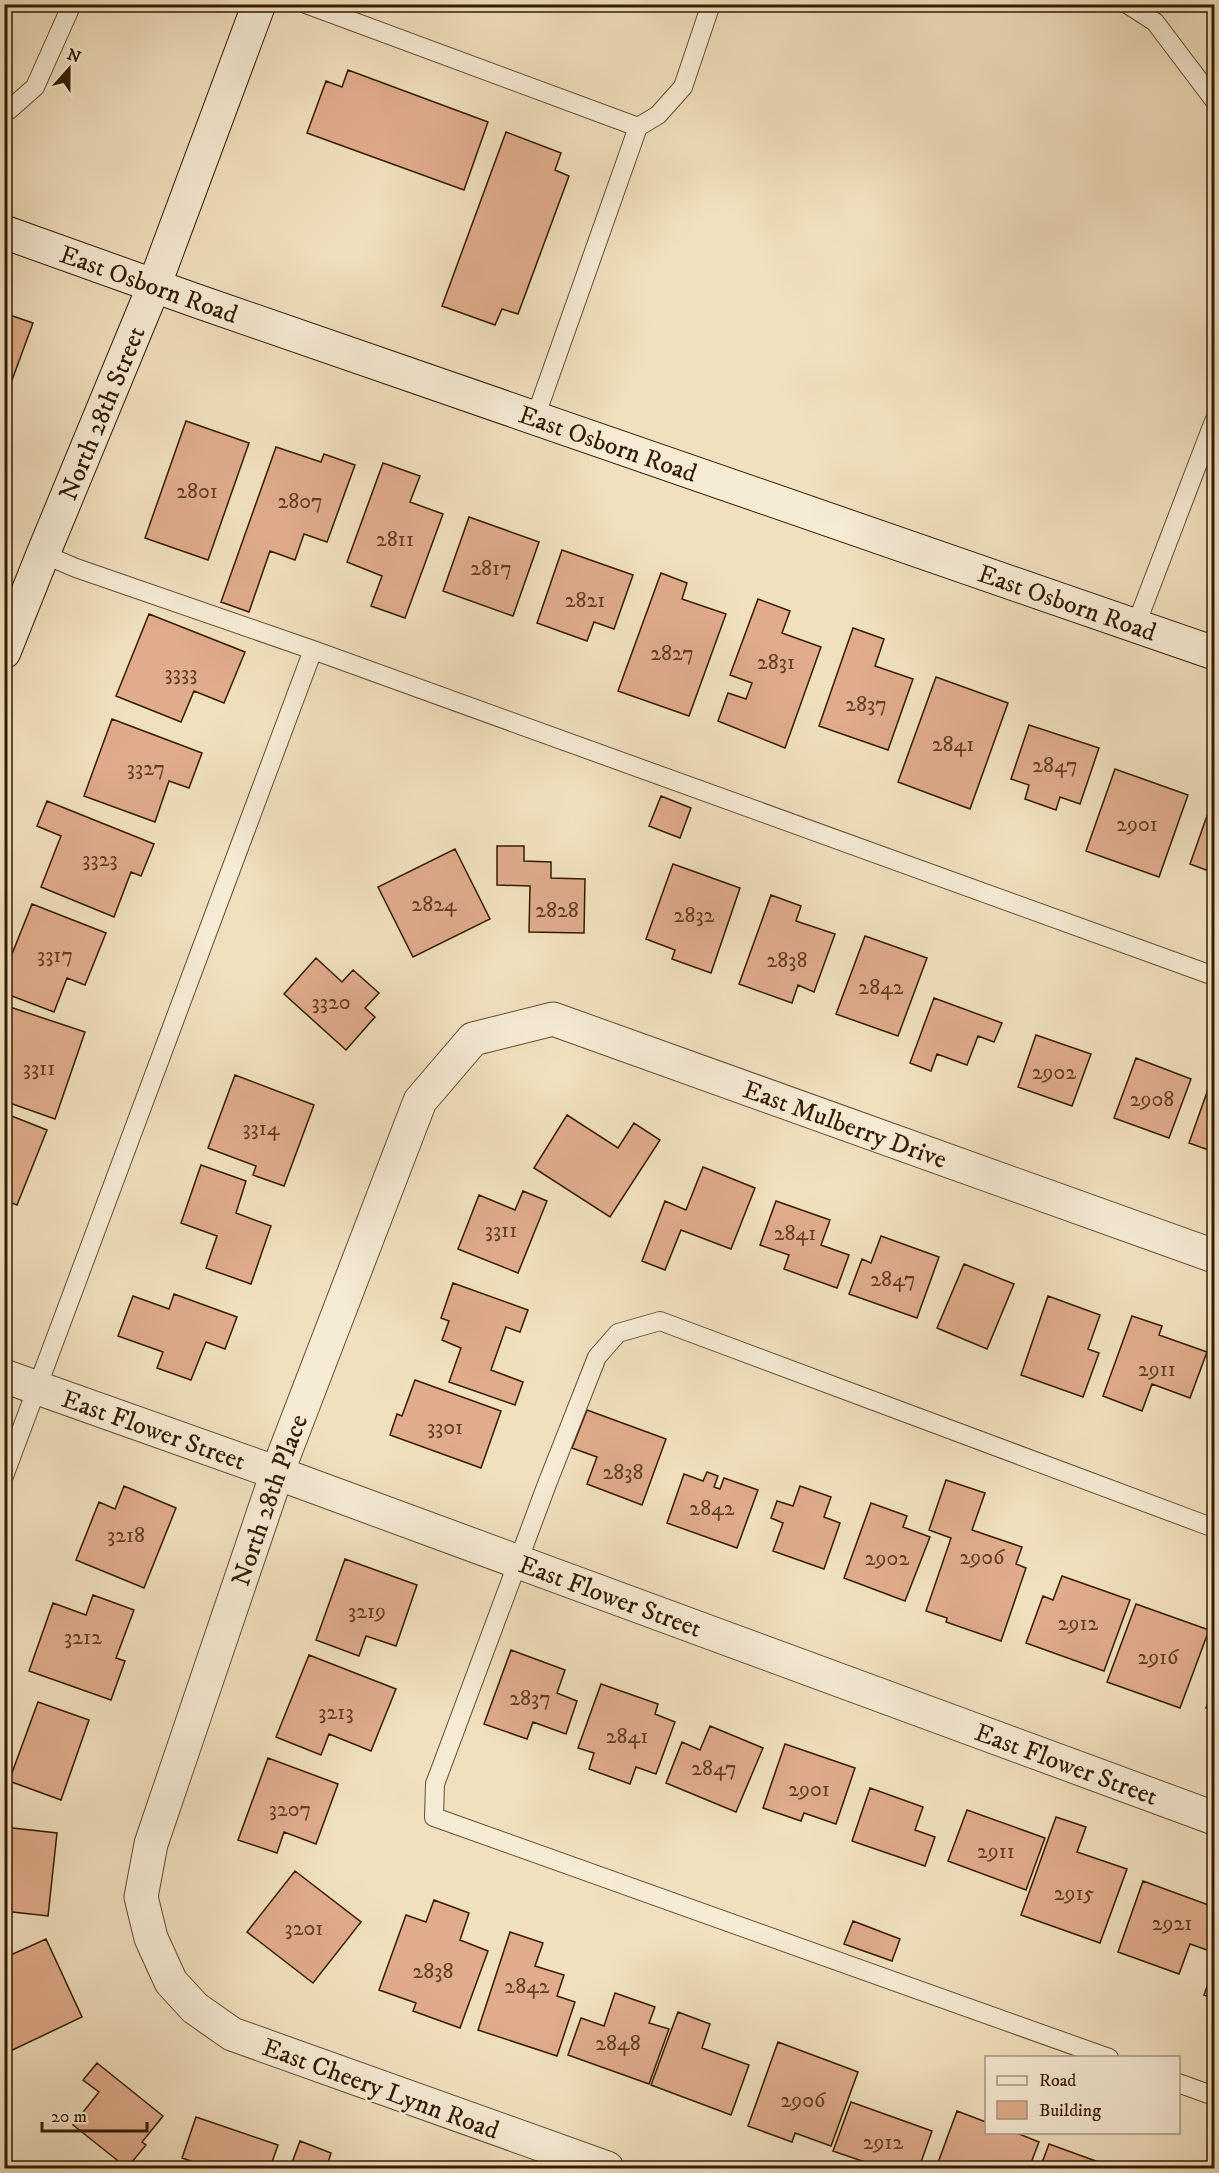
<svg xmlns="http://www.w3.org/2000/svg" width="1219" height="2173" font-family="'IM FELL DW Pica',serif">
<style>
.building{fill:#e0ac8c;stroke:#351b01;stroke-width:1.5}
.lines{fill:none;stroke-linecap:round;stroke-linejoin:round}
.lane-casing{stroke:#644c30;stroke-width:20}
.street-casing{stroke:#644c30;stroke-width:35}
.secondary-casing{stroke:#351b01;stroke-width:35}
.lane{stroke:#f6ebd5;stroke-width:18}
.street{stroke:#f6ebd5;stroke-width:33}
.secondary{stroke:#f6ebd5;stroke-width:33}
.labels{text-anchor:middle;stroke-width:5;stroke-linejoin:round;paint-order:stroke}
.number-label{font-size:22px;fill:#603f24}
.street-label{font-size:26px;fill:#351b01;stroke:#f6ebd5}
</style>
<rect width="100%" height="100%" fill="#f1e0be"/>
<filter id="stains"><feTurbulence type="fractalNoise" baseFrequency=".00333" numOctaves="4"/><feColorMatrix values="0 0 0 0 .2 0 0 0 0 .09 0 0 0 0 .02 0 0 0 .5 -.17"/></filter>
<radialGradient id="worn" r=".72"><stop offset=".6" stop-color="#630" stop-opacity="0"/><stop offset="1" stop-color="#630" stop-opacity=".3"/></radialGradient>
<path class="building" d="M348,70L488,122L464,190L307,133L326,81L342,87Z
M506,132L561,153L555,170L569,176L518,314L502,309L495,325L442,306Z
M4,313L33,323L4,402Z
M186,421L249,443L208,560L145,538Z
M276,447L321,462L324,454L355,465L327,542L304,534L295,560L270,551L249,612L221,602Z
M383,463L420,476L410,502L443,514L405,618L371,606L382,576L347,562Z
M469,517L539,542L513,616L443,591Z
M562,550L633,575L614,629L594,622L587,641L537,623Z
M661,573L687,583L682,599L726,614L689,716L618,691Z
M758,599L790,611L782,633L821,647L785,748L718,721L728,693L746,699L752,683L730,675Z
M149,614L245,652L224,703L194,691L181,722L116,696Z
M853,628L884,639L875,666L913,679L888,750L819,726Z
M936,677L1008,703L970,809L898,782Z
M112,719L202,753L189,788L169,781L155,822L84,796Z
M1029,725L1099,748L1080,804L1060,797L1056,810L1025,799L1029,785L1011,779Z
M1115,769L1188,795L1159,877L1086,851Z
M661,796L691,808L680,838L649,826Z
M1214,796V873L1190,864Z
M47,801L154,844L141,876L131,872L114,917L41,887L61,836L37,826Z
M497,846H524V861L551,862V878L585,879L584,933L529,932L530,886L497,885Z
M455,849L490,919L413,957L378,887Z
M673,864L740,888L711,973L672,959L675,950L646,939Z
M771,895L801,906L796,921L835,934L814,992L798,985L792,1003L739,984Z
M32,904L106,933L85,985L67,978L54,1012L4,993V974Z
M865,936L927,958L898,1036L836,1014Z
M316,958L342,982L353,970L379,993L365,1008L375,1017L346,1050L284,994Z
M934,998L1002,1023L994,1042L978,1036L967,1065L937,1054L931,1071L910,1063Z
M4,1005L85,1032L55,1119L4,1101Z
M1036,1035L1091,1054L1072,1106L1018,1087Z
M1136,1058L1191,1079L1169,1138L1114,1118Z
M235,1075L314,1105L284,1186L253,1175L256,1166L208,1148Z
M1212,1078L1214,1079V1152L1189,1143Z
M4,1113L47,1130L17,1205L4,1200Z
M567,1115L618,1148L634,1123L660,1140L610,1217L534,1168Z
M201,1165L246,1181L236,1213L271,1226L251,1284L206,1268L217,1236L181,1223Z
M703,1167L755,1188L731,1249L681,1230L665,1270L642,1261L665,1201L686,1210Z
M523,1191L547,1201L518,1273L458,1249L479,1195L515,1210Z
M776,1201L830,1220L821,1245L849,1255L837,1288L784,1269L789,1255L760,1245Z
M881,1236L939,1257L917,1318L849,1294L862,1259L871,1263Z
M964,1264L1014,1284L987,1349L937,1328Z
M453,1283L528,1310L520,1332L506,1327L491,1370L523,1382L515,1405L449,1382L461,1348L442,1340L449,1321L441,1318Z
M174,1294L237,1317L225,1349L206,1342L191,1380L157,1368L163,1352L118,1336L133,1296L169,1309Z
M1048,1296L1100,1315L1088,1349L1099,1353L1083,1397L1021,1375Z
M1132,1316L1162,1326L1159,1335L1207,1352L1190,1398L1152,1384L1142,1411L1103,1396Z
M415,1380L501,1411L481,1468L390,1435L397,1414L402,1416Z
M587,1410L666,1439L642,1505L587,1484L597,1457L572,1448Z
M707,1472L718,1476L714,1487L720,1489L724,1478L758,1490L737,1548L667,1523L684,1474L703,1481Z
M946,1480L985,1493L972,1530L1022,1547L1016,1564L1026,1568L1001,1641L946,1622L947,1618L926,1611L951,1538L929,1530Z
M124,1486L176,1508L144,1588L76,1560L99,1502L115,1509Z
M800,1486L831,1497L824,1517L840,1523L824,1569L773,1551L783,1523L771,1518L777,1501L793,1506Z
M871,1503L907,1516L903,1527L930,1537L905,1601L844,1578Z
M345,1559L417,1585L396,1646L366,1636L359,1656L316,1640Z
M1062,1576L1130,1600L1104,1671L1026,1643L1043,1596L1053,1600Z
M93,1595L134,1610L116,1658L125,1661L111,1700L29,1671L53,1603L86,1615Z
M1136,1604L1209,1630L1180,1708L1107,1682Z
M511,1650L565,1670L557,1693L577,1701L566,1734L533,1722L527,1739L484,1724Z
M309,1655L396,1689L371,1751L329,1734L321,1755L276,1737Z
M601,1684L658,1704L655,1714L675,1722L656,1774L636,1767L630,1784L589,1769L594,1753L578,1748Z
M1214,1685V1711L1206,1708Z
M38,1702L89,1720L61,1800L9,1781Z
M710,1726L763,1748L736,1812L666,1783L682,1742L700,1750Z
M785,1744L855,1768L836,1824L804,1813L801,1821L763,1808Z
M268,1758L338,1784L316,1844L284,1832L277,1853L238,1840Z
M870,1788L923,1807L915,1830L935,1837L925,1866L852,1841Z
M967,1810L1045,1838L1026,1890L948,1861Z
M1056,1817L1086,1827L1077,1852L1127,1869L1100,1943L1021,1915Z
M4,1827L57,1833L48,1916L4,1911Z
M295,1871L361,1922L313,1983L247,1932Z
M1143,1881L1214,1907V1938L1210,1951L1190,1944L1179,1974L1118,1952Z
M434,1900L469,1913L460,1940L488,1951L460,2028L413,2011L416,2003L379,1990L406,1915L426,1922Z
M853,1921L900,1939L892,1961L844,1944Z
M510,1932L543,1943L535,1966L564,1975L557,1996L575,2002L557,2056L478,2030Z
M46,1939L82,2017L4,2054V1958Z
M1214,1967V1999L1204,1995Z
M615,1993L655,2007L649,2023L669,2029L649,2084L568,2055L581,2018L604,2026Z
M678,2012L710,2024L702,2048L749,2065L731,2115L651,2085Z
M778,2042L858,2072L831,2146L795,2133L792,2142L748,2126Z
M97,2063L163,2116L142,2142L146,2145L127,2168L73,2125L99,2092L83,2080Z
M851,2102L932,2131L919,2168H882L833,2151Z
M957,2111L986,2122V2132H1014L1039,2142L1029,2168H936Z
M196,2117L278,2145L270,2168H201L202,2165L182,2158Z
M300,2141L331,2153L328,2163L344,2168H290Z
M1049,2144L1115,2168H1040Z"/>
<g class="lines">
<defs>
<path id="lane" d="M306,4L638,127L658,115L683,87L711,4
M1127,4L1155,22L1214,100
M4,110H9L35,87L72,4
M535,418L638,127
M43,554L76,568L313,650L1214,976
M1136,625L1214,421
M4,1476L313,650
M1109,2058L434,1817L435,1784L547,1484L597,1357L618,1333L660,1321L1214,1528
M1178,2083L1214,2096"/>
<g id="street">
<path id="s1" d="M4,1376L277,1473L1214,1818"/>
<path id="s2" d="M607,2168L232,2034L195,2008L171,1982L151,1938L141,1897L151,1844L277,1473L420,1101L473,1039L553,1019L1214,1256"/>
</g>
<g id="secondary">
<path id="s3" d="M4,232L194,300L1214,653"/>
<path id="s4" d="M4,652L43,554L154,286L259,4"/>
</g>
</defs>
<use href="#lane" class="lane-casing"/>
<use href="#street" class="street-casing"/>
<use href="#secondary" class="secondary-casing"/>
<use href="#lane" class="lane"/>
<use href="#street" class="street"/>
<use href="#secondary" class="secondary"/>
</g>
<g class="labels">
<g class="number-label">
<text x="197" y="498">2801</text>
<text x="300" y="508">2807</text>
<text x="395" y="546">2811</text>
<text x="491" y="575">2817</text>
<text x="585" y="607">2821</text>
<text x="672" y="660">2827</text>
<text x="776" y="669">2831</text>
<text x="181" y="680">3333</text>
<text x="866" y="711">2837</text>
<text x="953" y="751">2841</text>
<text x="1055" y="772">2847</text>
<text x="146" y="775">3327</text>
<text x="1137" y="831">2901</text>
<text x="100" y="866">3323</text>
<text x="434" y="911">2824</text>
<text x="557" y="917">2828</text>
<text x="694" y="922">2832</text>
<text x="55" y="962">3317</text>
<text x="787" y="967">2838</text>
<text x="881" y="994">2842</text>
<text x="331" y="1009">3320</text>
<text x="39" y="1075">3311</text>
<text x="1054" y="1079">2902</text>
<text x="1152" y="1106">2908</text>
<text x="261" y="1135">3314</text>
<text x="501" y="1237">3311</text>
<text x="795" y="1240">2841</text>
<text x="893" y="1286">2847</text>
<text x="1157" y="1376">2911</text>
<text x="445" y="1434">3301</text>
<text x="623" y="1479">2838</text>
<text x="712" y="1515">2842</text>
<text x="126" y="1542">3218</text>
<text x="982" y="1564">2906</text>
<text x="887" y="1565">2902</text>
<text x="367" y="1618">3219</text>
<text x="1078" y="1630">2912</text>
<text x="83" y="1644">3212</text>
<text x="1158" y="1664">2916</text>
<text x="530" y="1705">2837</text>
<text x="336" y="1719">3213</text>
<text x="627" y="1743">2841</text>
<text x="714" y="1775">2847</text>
<text x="809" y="1796">2901</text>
<text x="290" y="1816">3207</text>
<text x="996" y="1858">2911</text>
<text x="1074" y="1900">2915</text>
<text x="1172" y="1930">2921</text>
<text x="304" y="1935">3201</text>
<text x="433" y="1978">2838</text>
<text x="527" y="1993">2842</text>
<text x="618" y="2050">2848</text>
<text x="803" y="2107">2906</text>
<text x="883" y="2149">2912</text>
</g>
<g class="street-label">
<text dy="9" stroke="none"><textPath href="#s3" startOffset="154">East Osborn Road</textPath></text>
<text dy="9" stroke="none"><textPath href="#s4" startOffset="258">North 28th Street</textPath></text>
<text dy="9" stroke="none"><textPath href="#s3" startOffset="640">East Osborn Road</textPath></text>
<text dy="9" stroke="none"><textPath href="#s3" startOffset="1126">East Osborn Road</textPath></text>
<text dy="9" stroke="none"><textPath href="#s2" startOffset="1888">East Mulberry Drive</textPath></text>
<text dy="9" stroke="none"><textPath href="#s1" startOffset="159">East Flower Street</textPath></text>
<text dy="9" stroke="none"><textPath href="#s2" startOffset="987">North 28th Place</textPath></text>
<text dy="9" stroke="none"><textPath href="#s1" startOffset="645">East Flower Street</textPath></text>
<text dy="9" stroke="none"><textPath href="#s1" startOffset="1131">East Flower Street</textPath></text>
<text transform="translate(381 2088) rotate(20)" y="9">East Cheery Lynn Road</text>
</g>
</g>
<rect width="1219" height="2173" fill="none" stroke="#f1e0be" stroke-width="24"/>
<rect x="6" y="6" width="1207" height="2161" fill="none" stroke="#351b01" stroke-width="3"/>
<rect x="12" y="12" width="1195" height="2149" fill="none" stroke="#351b01" stroke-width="1.5"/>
<rect x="985" y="2056" width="195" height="78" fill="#f6ebd5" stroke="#a99880" stroke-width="1.5"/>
<rect x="997" y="2076" width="30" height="9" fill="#f6ebd5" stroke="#a99880" stroke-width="1.5"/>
<text x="1039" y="2086" font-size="18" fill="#351b01">Road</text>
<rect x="997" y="2101" width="30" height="18" fill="#e0ac8c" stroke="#a99880" stroke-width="1.5"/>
<text x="1039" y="2116" font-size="18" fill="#351b01">Building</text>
<g transform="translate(69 69) rotate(21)" stroke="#f6ebd5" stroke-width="4.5" paint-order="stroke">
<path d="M0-4.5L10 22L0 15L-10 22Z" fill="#351b01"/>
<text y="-9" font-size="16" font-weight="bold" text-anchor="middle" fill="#351b01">N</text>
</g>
<path d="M42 2122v9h105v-9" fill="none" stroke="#351b01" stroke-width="3"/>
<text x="51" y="2122" font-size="18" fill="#351b01" stroke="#f6ebd5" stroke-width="4.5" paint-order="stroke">20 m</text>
<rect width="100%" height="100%" filter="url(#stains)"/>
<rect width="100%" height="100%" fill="url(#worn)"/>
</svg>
